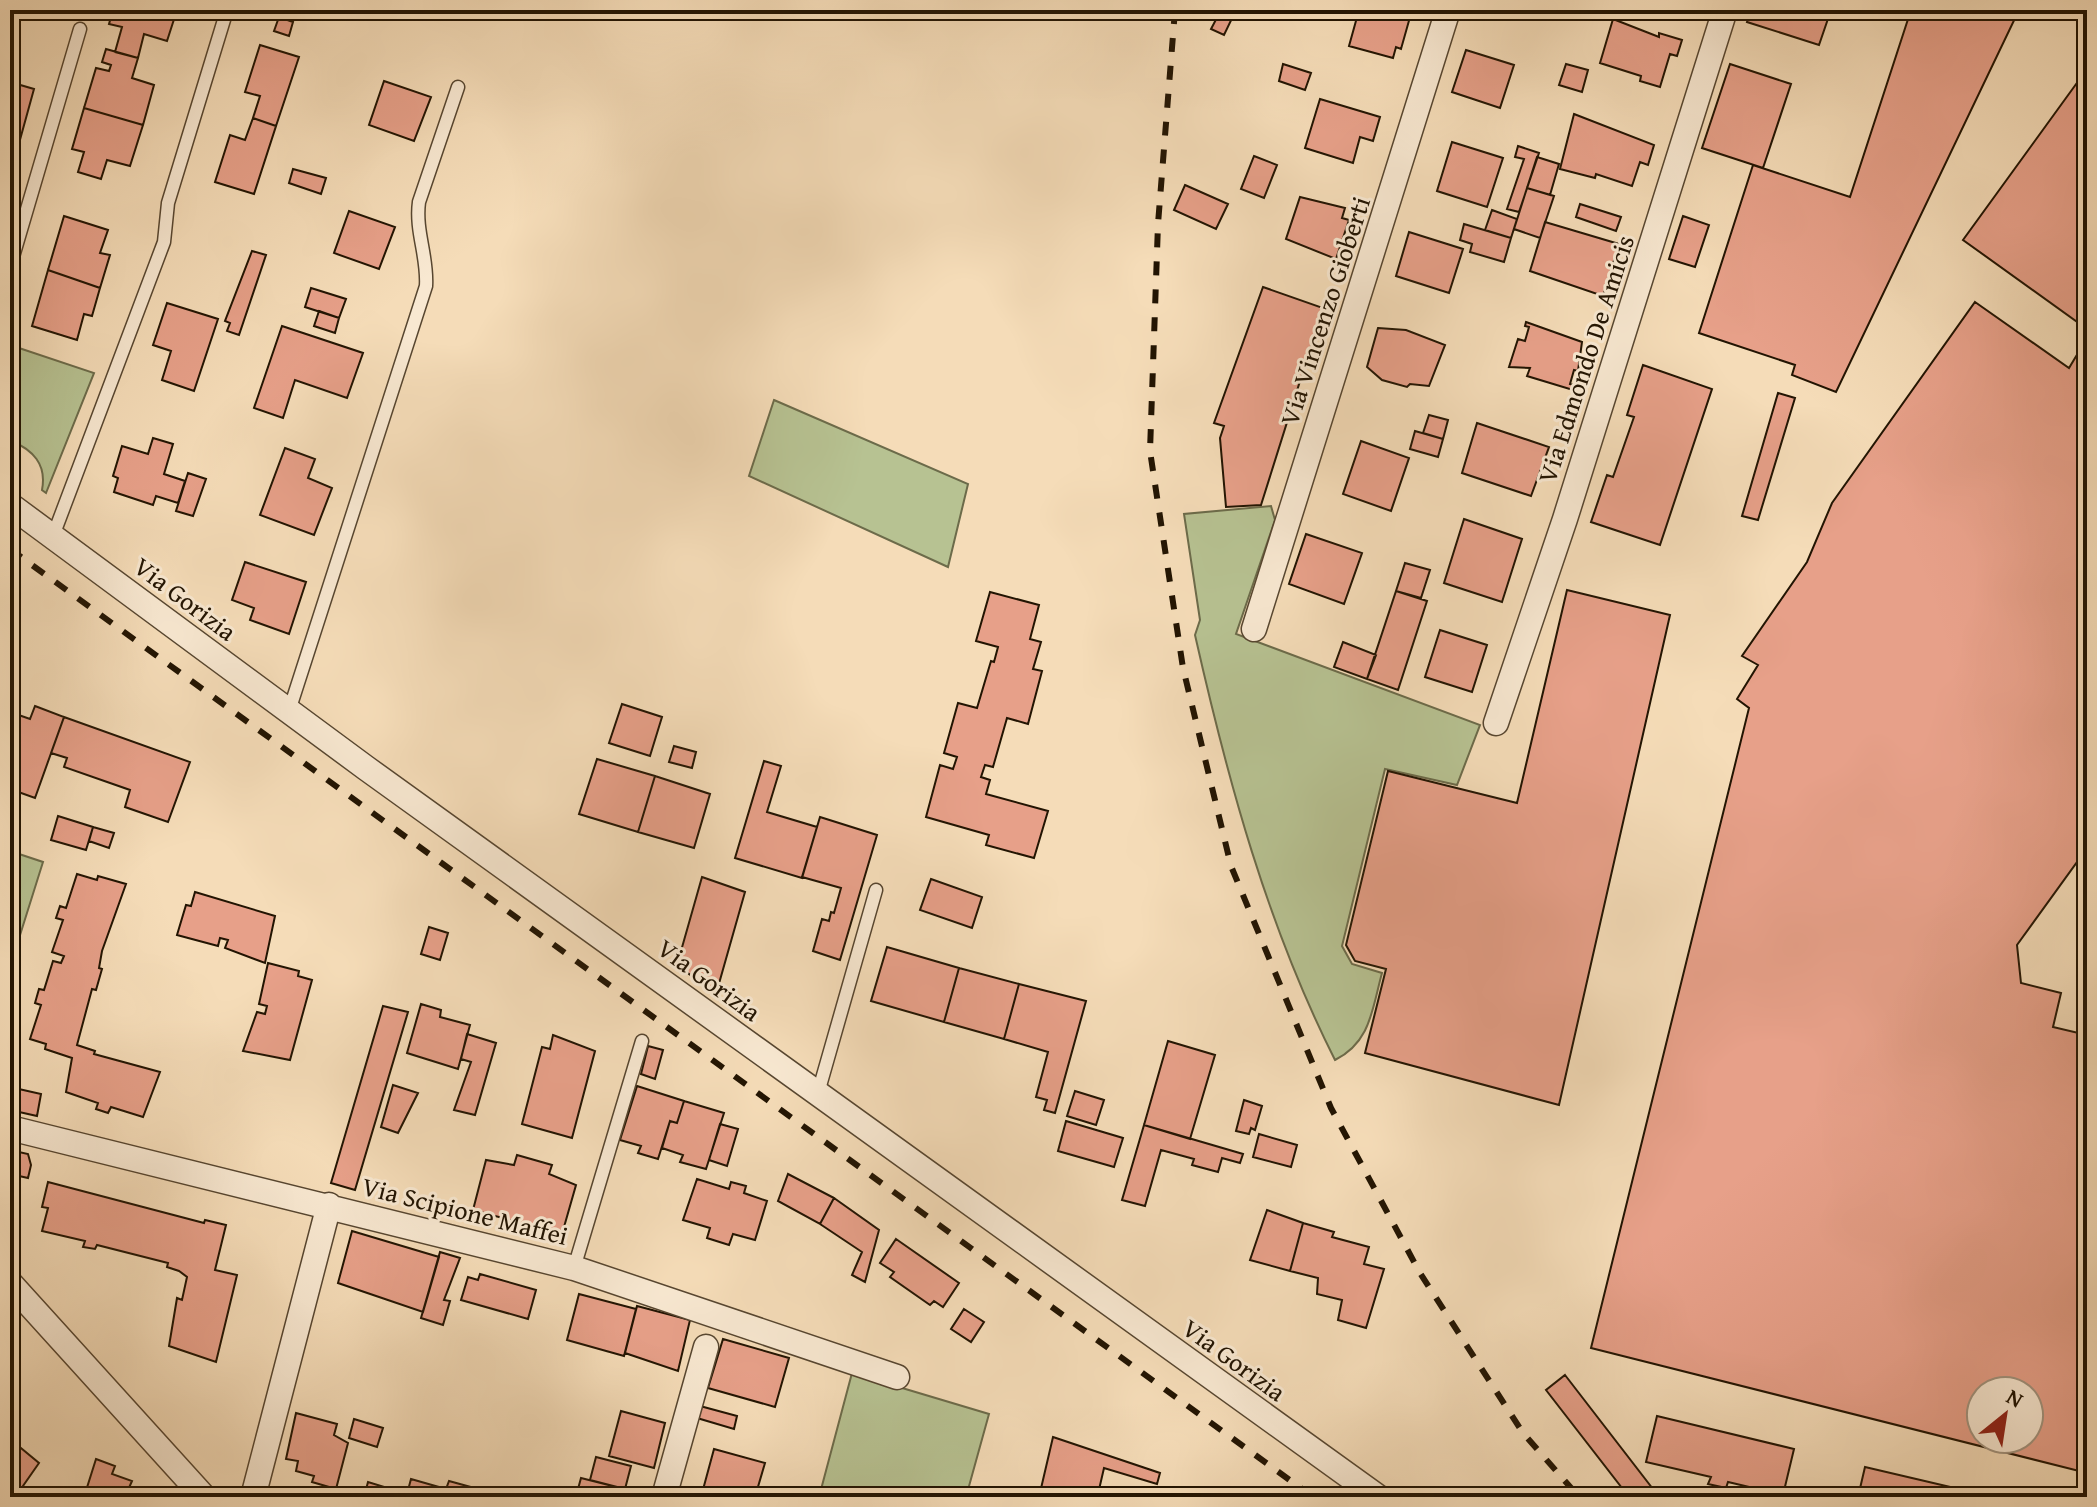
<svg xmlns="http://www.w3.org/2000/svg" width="2097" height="1507" font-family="'Gentium Book Plus',serif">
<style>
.green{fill:#b7c292;stroke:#6c6b4a;stroke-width:2}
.building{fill:#e7a089;stroke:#221402;stroke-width:2;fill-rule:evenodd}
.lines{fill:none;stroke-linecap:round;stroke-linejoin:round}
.lane-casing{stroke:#574630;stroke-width:15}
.street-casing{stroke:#574630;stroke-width:27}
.lane{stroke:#f8e8d1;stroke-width:12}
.street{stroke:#f8e8d1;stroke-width:24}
.rail{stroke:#221402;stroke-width:6;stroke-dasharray:14 14;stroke-linecap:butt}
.labels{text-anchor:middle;stroke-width:6;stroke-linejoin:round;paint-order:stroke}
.street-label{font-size:26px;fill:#221402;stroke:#f8e8d1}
</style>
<rect width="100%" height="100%" fill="#f5dcb8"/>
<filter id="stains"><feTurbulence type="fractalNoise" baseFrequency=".0025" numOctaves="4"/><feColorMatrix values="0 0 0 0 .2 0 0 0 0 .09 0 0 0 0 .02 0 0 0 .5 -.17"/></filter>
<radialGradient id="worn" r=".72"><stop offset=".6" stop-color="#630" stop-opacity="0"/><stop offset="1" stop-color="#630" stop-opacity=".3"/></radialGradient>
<path class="green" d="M10,345L94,373L46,493L42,490C47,464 33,450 10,440Z
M774,400L968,484L948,567L749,476Z
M1271,506L1275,520L1236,634L1480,725L1457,785L1385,769L1342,946L1352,964L1382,973C1372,1009 1371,1042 1335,1060C1267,925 1228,781 1195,635L1200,620L1184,514Z
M10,851L43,862L10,967Z
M852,1373L989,1414L966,1497H819Z"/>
<path class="building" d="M113,10H177L167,41L144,34L138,58L115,52L122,27L109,24Z
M1221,10H1236L1224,35L1211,29Z
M1359,10H1412L1401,49L1396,47L1393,58L1349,46Z
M1497,10H1529L1526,19Z
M1751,10H1831L1819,45L1747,22Z
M1911,10H2019L1836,392L1792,375L1795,365L1699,333L1753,165L1850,197Z
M279,17L293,22L289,36L274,31Z
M1613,19L1659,37V33L1682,40L1677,56L1670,54L1660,87L1640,81L1641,76L1600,63Z
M260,45L299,57L276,126L253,118L260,96L245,92Z
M106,49L138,58L132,78L154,85L143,125L84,108L96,68L109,71L111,65L102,62Z
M1466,50L1514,65L1500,108L1452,92Z
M1283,64L1311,73L1305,90L1279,81Z
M1566,64L1588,70L1582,92L1559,85Z
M1730,64L1791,84L1763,168L1702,148Z
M2087,69V329L1963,240Z
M384,81L431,97L414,141L369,125Z
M10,82L34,89L18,147L10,145Z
M1320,99L1380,117L1373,141L1360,137L1353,163L1305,148Z
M84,108L143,125L130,166L107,160L101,179L78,172L84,152L72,149Z
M1574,114L1654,145L1648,165L1640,162L1632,186L1596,174L1595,178L1560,169Z
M253,118L276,126L254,194L215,182L230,135L245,140Z
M1452,142L1503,158L1487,207L1437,191Z
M1518,146L1539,153L1519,212L1507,209L1524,159L1515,157Z
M1254,156L1277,165L1264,198L1241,189Z
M1537,157L1559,164L1550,195L1527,188Z
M293,169L326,178L321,194L289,183Z
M1185,185L1228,204L1216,229L1174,210Z
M1527,188L1554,196L1540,238L1514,229Z
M1300,197L1345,208L1342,218L1349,220L1336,259L1286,239Z
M1580,204L1621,217L1616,231L1576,217Z
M1492,210L1517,219L1511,238L1485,230Z
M349,211L395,227L379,269L334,253Z
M64,216L108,230L100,253L110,255L100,288L48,270Z
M1683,216L1709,225L1695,267L1669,259Z
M1545,222L1619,244L1603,296L1530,271Z
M1464,224L1511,238L1504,262L1470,252L1472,244L1460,240Z
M1409,232L1463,249L1449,293L1396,276Z
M252,251L266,255L239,335L227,331L230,323L225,321Z
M48,270L100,288L92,316L84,314L77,340L32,326Z
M1263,287L1323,308L1261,505L1226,507L1220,438L1224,426L1214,423Z
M311,288L346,299L339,318L305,307Z
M1975,302L2069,368L2087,338V863L2080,858L2017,945L2021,983L2061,993L2053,1027L2087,1035V1473L1591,1348L1749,708L1737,699L1758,665L1742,656L1807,562L1832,503ZM1981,1391H2029V1439H1981Z
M167,303L218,319L194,391L162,380L171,351L153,345Z
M319,311L339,318L335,333L314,326Z
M1526,322L1582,342L1578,371L1574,370L1570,384L1574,385L1573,390L1527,376L1530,368L1509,367L1518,339L1525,341L1529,327L1525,326Z
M282,326L363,353L347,398L295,380L283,418L254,408Z
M1378,328L1406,330L1445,345L1429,386L1410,384L1407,387L1382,380L1367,367Z
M1643,365L1712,389L1660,545L1591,522L1607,475L1613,477L1634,417L1627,415Z
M1778,393L1795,398L1758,520L1742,516Z
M1429,415L1448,420L1443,439L1423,433Z
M1477,423L1549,447L1531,496L1462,473Z
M1415,431L1443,439L1438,457L1410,449Z
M153,438L173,444L164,474L185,481L178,503L156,496L153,505L114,492L118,478L113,476L122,446L148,454Z
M1361,441L1409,458L1391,511L1343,494Z
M285,448L315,459L308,478L332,488L314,535L260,515Z
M188,473L206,479L193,516L176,511Z
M1464,519L1522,539L1502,602L1444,583Z
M1306,534L1362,553L1344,604L1289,584Z
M245,562L306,582L289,634L250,620L254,608L232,600Z
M1405,563L1430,570L1421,598L1396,591Z
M1567,590L1670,615L1559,1105L1365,1053L1386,969L1355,961L1346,945L1388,771L1517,803Z
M1396,591L1427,601L1398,690L1367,679Z
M990,592L1039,605L1030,639L1041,642L1033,669L1042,671L1028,724L1007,718L993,767L985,765L981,777L990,780L986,794L1048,811L1034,858L986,845L989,835L926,817L940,765L953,769L957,757L944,753L958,703L977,708L991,661L994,662L998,647L976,641Z
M1440,630L1487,645L1472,692L1425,677Z
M1343,642L1376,655L1367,679L1334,667Z
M622,704L662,717L650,756L609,743Z
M35,706L64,717L35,798L10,789V712L30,719Z
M64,717L190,762L168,822L125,807L130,790L64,767L67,758L51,753Z
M674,746L696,752L692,768L669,762Z
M597,759L655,776L638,832L579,814Z
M764,761L781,766L767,812L817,827L802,878L735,858Z
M655,776L710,794L694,848L638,832Z
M58,816L93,827L86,850L51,840Z
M820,817L877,835L840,960L813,951L822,919L829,921L831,912L834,913L841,888L802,877Z
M93,827L114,833L109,848L89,841Z
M77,874L97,880L98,876L126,884L102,951L99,968L102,969L96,990L92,989L77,1045L95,1051L94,1054L160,1072L143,1117L111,1107L108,1113L96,1109L98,1103L66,1092L72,1058L45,1049L46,1044L30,1039L41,1005L35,1003L39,989L44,990L53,961L61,963L64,956L52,952L63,920L56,918L60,906L66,908Z
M702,877L745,892L716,994L677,965Z
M931,879L982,897L972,928L920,910Z
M195,892L275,916L265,963L225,948L228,940L220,938L218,946L177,935L186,905L191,906Z
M429,927L448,933L440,960L421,954Z
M887,947L959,968L944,1022L871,1001Z
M268,963L299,971L298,976L312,980L290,1060L243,1051L257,1012L265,1014L267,1006L259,1004Z
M959,968L1019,984L1004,1039L944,1022Z
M1019,984L1086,1001L1055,1113L1044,1110L1047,1100L1036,1097L1048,1052L1004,1039Z
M421,1004L441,1010L440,1017L470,1025L458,1069L407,1053Z
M383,1006L408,1012L355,1190L331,1183Z
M467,1034L496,1043L475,1115L454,1110L471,1062L461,1059Z
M553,1035L595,1051L572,1138L522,1124L542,1047L550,1049Z
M1168,1041L1215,1055L1190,1139L1144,1125Z
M648,1046L663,1050L655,1079L641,1074Z
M393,1085L418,1093L398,1133L381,1127Z
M637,1086L684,1101L677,1123L670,1121L658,1159L638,1153L641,1146L620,1140Z
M10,1087L41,1094L37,1116L10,1110Z
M1075,1091L1104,1100L1096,1125L1067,1116Z
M1244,1100L1262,1106L1255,1130L1251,1128L1249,1134L1236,1131Z
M684,1101L724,1113L706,1169L680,1162L683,1155L662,1148L670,1121L677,1123Z
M1066,1121L1123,1138L1114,1167L1058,1151Z
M720,1124L738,1129L727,1166L709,1160Z
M1144,1125L1243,1154L1240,1163L1222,1158L1218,1172L1192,1165L1194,1159L1161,1150L1145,1206L1122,1200Z
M1259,1134L1297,1145L1291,1167L1253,1157Z
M10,1150L28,1154L31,1165L28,1178L10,1174Z
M517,1155L552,1165L549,1174L576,1185L562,1234L473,1210L486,1160L514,1165Z
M788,1174L834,1198L820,1224L778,1201Z
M697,1179L729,1189L731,1182L746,1186L744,1193L767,1201L755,1240L733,1234L729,1245L707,1238L710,1228L683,1220Z
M48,1182L204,1223L205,1220L226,1225L215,1270L237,1275L216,1362L169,1346L177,1298L182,1300L187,1277L179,1271L167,1267L168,1263L97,1245L95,1249L83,1247L85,1241L42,1231L48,1208L42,1207Z
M834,1198L879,1230L865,1282L852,1275L862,1252L820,1224Z
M1267,1210L1303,1223L1290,1271L1250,1260Z
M1303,1223L1334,1232L1332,1237L1369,1247L1364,1264L1384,1269L1366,1328L1338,1320L1342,1300L1317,1294L1318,1278L1290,1271Z
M352,1231L439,1257L423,1312L338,1283Z
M896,1239L959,1283L943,1307L934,1301L930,1305L890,1277L894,1272L880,1263Z
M440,1252L460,1258L444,1300L450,1301L443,1325L421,1318Z
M480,1274L536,1290L528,1319L461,1300L468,1277L478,1280Z
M579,1294L636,1309L624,1356L567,1340Z
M637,1306L690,1320L678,1371L625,1353Z
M964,1309L984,1322L971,1342L951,1329Z
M723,1339L789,1358L775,1407L708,1388Z
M1565,1375L1656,1493L1650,1497H1629L1546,1390Z
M700,1406L737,1416L734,1429L697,1418Z
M621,1411L665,1423L654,1468L609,1456Z
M296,1413L337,1424L334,1435L348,1443L336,1489L312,1482L314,1476L296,1471L298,1461L286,1459Z
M1657,1416L1794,1449L1783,1495L1728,1482L1726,1488L1708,1484L1711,1477L1646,1462Z
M354,1419L383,1428L377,1447L349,1438Z
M1053,1437L1160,1473L1157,1484L1104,1468L1098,1494L1109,1497H1039Z
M10,1439L39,1463L23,1486L29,1490L24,1497H10Z
M714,1449L765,1463L755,1497H701Z
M596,1457L631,1466L625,1489L590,1480Z
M96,1459L115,1466L112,1474L132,1481L128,1490L142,1497H84Z
M1865,1467L1993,1497H1858Z
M581,1478L648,1495L647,1497H597L598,1494L578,1489Z
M411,1479L446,1489L449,1481L478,1489L476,1497H364L368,1482L407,1494Z"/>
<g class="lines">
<defs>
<path id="lane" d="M10,267L80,29
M53,536L164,242L168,203L227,10
M289,711L426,286C428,257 415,231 419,202L458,87
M818,1093L876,890
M574,1268L642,1041"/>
<path id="street" d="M10,505L366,768L1378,1497
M1254,629L1448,10
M1496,723L1565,519L1725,10
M10,1128L574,1268L897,1377
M10,1283L204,1497
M253,1497L329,1205
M664,1497L706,1347"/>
</defs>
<use href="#lane" class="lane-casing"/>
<use href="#street" class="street-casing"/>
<use href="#lane" class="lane"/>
<use href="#street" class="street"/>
<path class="rail" d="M1175,10L1158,224L1150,451L1183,668L1231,866L1331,1108L1420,1273L1523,1433L1579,1497
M10,549L1313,1497"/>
</g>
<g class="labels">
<g class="street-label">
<text transform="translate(1325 311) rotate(-72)" y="9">Via Vincenzo Gioberti</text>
<text transform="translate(1586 359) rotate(-72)" y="9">Via Edmondo De Amicis</text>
<text transform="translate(185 599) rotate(37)" y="9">Via Gorizia</text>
<text transform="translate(709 980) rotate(36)" y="9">Via Gorizia</text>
<text transform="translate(465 1211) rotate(14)" y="9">Via Scipione Maffei</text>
<text transform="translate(1234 1360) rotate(36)" y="9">Via Gorizia</text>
</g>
</g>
<rect width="2097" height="1507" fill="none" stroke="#f5dcb8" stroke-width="40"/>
<rect x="12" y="12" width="2073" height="1483" fill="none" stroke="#221402" stroke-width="4"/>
<rect x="20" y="20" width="2057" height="1467" fill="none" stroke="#221402" stroke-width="2"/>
<g transform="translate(2005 1415) rotate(30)"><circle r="38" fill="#f8e8d1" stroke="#a2937e" stroke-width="2"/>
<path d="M0-6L14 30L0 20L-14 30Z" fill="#8f2418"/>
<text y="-12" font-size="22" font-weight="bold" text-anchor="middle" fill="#221402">N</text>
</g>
<rect width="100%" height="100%" filter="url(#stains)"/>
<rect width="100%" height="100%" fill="url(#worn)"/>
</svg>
